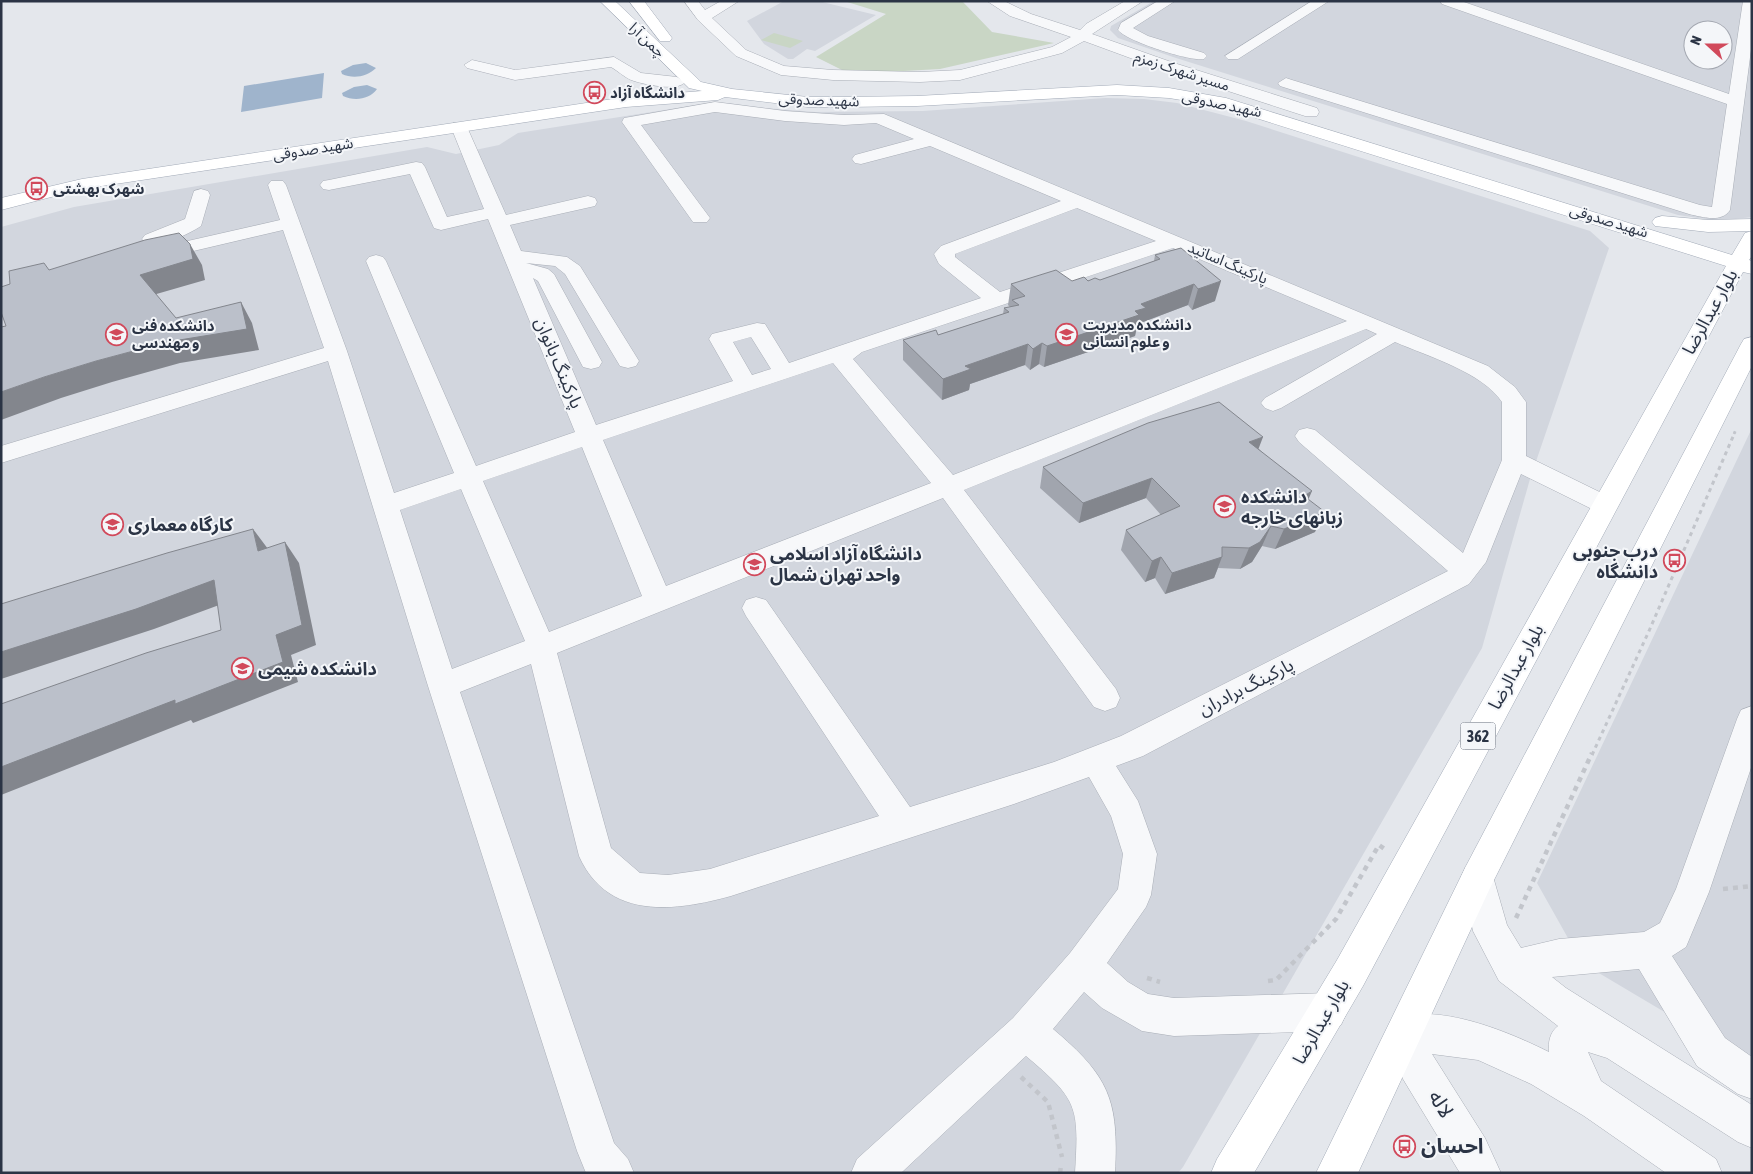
<svg xmlns="http://www.w3.org/2000/svg" width="1753" height="1174" font-family="'Asap Condensed','Noto Sans Arabic',sans-serif">
<style>
.built{fill:#d2d6de;fill-rule:evenodd}
.green{fill:#c9d6c5}
.water{fill:#9fb4cc}
.lines{fill:none;stroke-linecap:round;stroke-linejoin:round}
.minor-casing{stroke:#a9aeb7;stroke-width:1}
.major-casing{stroke:#a3abb8;stroke-width:1}
.path-far2{stroke:#c2c5cb;stroke-width:2.5;stroke-dasharray:3 3;stroke-linecap:butt}
.path-far1{stroke:#c2c5cb;stroke-width:3;stroke-dasharray:4 4;stroke-linecap:butt}
.path{stroke:#c2c5cb;stroke-width:4.5;stroke-dasharray:5 5;stroke-linecap:butt}
.minor{fill:#f7f8fa;fill-rule:evenodd}
.major{fill:#fff;fill-rule:evenodd}
.wall{fill:#a1a5ae}
.shaded-wall{fill:#83868d}
.building{fill:#bbc0ca;stroke:#83868d}
.labels{text-anchor:middle;stroke-width:4;stroke-linejoin:round;paint-order:stroke}
.far-street-label{font-size:15px;fill:#2b3445;stroke:#f4f6f9}
.far-poi-label{font-size:15px;font-weight:bold;fill:#2b3445;stroke:#f4f6f9;text-anchor:start}
.shield{fill:#f4f6f9;stroke:#676e7b;stroke-width:1}
.shield-label{font-size:16px;font-weight:bold;fill:#2b3445}
.street-label{font-size:18px;fill:#2b3445;stroke:#f4f6f9}
.poi-label{font-size:18px;font-weight:bold;fill:#2b3445;stroke:#f4f6f9;text-anchor:start}
.near-street-label{font-size:21px;fill:#2b3445;stroke:#f4f6f9}
.near-poi-label{font-size:21px;font-weight:bold;fill:#2b3445;stroke:#f4f6f9;text-anchor:start}
</style>
<rect width="100%" height="100%" fill="#e4e7ec"/>
<path class="built" d="M784,1H818L876,15L815,51L807,49L793,59H788L764,44L747,21Z
M1154,1H1752V217L1719,221L1678,215L1176,58L1118,38L1110,30L1111,26ZM1693,30H1723V60H1693Z
M1105,98L1144,99L1177,103L1246,121L1590,231L1609,248L1530,479L1482,648L1183,1167L1178,1173H1V227L74,207L427,147L456,154L499,145L518,133L696,105L728,103L765,108L815,112L923,111Z
M1752,428V1064L1582,963L1537,883Z"/>
<path class="green" d="M844,1H962L992,32L1054,43L940,69L850,74L816,57L886,14Z
M774,33L803,41L790,48L761,40Z"/>
<path class="water" d="M366,63L376,68C367,77 353,79 342,74L341,71L353,65Z
M324,73L322,98L241,112L244,86Z
M367,85L377,89C369,100 354,101 343,96L342,93L354,87Z"/>
<g class="lines">
<defs>
<path id="minor" d="M684,1H698L705,10L721,1H739L712,18L746,50L784,66L833,70L920,72L960,70L1052,47L1071,37L1010,16L987,1H1004L1031,14L1080,30L1086,24L1125,1H1143L1092,34L1174,63L1317,108L1319,112L1317,116H1305L1163,70L1084,41L1062,53L960,80L920,82L833,80L781,75L736,56L698,20Z
M1158,1H1175L1133,28L1148,36L1204,53L1207,56L1204,59C1191,62 1126,41 1118,30L1121,23Z
M1312,1H1329L1238,59H1228L1225,56Z
M1440,1H1461L1729,94L1743,1H1752V42L1730,210C1722,223 1702,217 1689,214L1280,86L1278,83L1286,78L1292,80L1700,205L1712,207L1727,104L1442,4Z
M614,57L641,73L677,77L685,82C678,92 642,84 631,80C624,77 618,71 611,67L515,80L467,68L464,65L472,60L515,70Z
M715,102L785,111L844,115L884,114L1488,366L1515,387L1526,402V456L1614,499L1618,505L1614,511L1605,514L1596,511L1521,474L1486,562L1469,584L1143,756L1116,766L1138,801L1157,854L1151,895L1146,907L1107,963L1128,982L1148,994L1174,998L1328,993L1341,999L1347,1012L1341,1025L1328,1031L1174,1036L1142,1031L1102,1008L1084,992L1053,1029C1109,1076 1119,1100 1115,1173H1075C1079,1106 1078,1100 1026,1056L901,1173H851L857,1159L1013,1018L1070,953L1118,889L1123,854L1111,816L1089,777L1014,804L731,896C676,911 608,921 579,856L531,664L460,692L614,1143L628,1159L634,1173H586L577,1151L428,686L328,361L1,463V446L324,348L283,230L155,260L148,258L145,254L148,250L280,220L268,185L271,181H283L286,185L347,351L394,493L454,473L366,261L369,257L376,255L383,257L386,261L476,466L575,432L488,219L441,230L434,228L410,174L329,190L323,189L320,185L323,181L329,180L416,162L422,163L425,167L447,217L484,209L451,127L453,123H465L467,127L506,215L588,196L595,198L597,202L595,206L510,225L521,251L567,257L580,266L639,361L636,366L628,368L620,366L565,274L555,266L526,263L548,269L554,274L602,362L599,367L591,369L583,367L538,281L533,278L596,425L733,381L709,339L712,334L757,323L765,324L789,363L981,298L939,264L934,254L941,246L1061,201L930,146L861,164L855,163L852,159L855,155L914,139L876,123L844,125L785,121L715,112L641,125L710,218L707,222H693L622,122L624,118L630,117ZM1077,208L1156,241L1000,292L955,257V254ZM1173,248L1347,321L953,475L853,359L862,352ZM1366,329L1377,334L1265,398L1261,403L1265,408L1273,411L1281,408L1395,342C1427,356 1482,372 1502,402V460L1463,553L1315,430L1307,428L1299,430L1295,436L1299,442L1448,571L1121,736L1054,762L910,807L766,600L756,597L746,600L742,608L746,616L879,816L710,869L668,875L640,873L611,848L557,653L943,498L1094,707L1105,711L1116,707L1120,698L1116,689L964,490ZM751,337L771,369L752,375L733,342ZM833,363L931,483L666,586L603,440ZM582,447L642,596L549,632L483,481ZM461,489L525,641L452,669L400,510Z
M201,189L208,191L210,195L201,226C187,235 162,247 145,243L142,239L145,235L185,219L194,191Z
M1752,706V765L1709,892L1686,947L1672,956L1725,1038L1752,1057V1099L1738,1094L1697,1066L1639,969L1552,977L1566,988L1752,1105V1148L1738,1142L1607,1058L1588,1052L1601,1081L1716,1159L1722,1173H1666L1584,1116L1531,1084L1478,1060L1432,1054L1485,1138L1501,1173H1460L1403,1079L1386,1033L1392,1020C1436,1001 1509,1032 1549,1052C1548,1042 1550,1032 1558,1026L1499,981L1473,931L1461,877L1466,866L1478,861L1490,866L1507,925L1521,948L1559,939L1644,932L1660,923L1676,889L1737,719L1741,710Z"/>
<path id="major" d="M600,1H615L701,82L732,89L808,97H843L917,96L1117,85L1169,88L1226,98L1732,255L1745,233L1752,231V256L1749,260L1752,261V274L1743,272L1363,986L1254,1173H1211L1217,1159L1337,960L1726,266L1218,106L1169,98L1117,95L917,106L843,107H808L725,97L718,100L626,107L82,189L1,210V198L82,179L626,97L702,91L689,88Z
M629,1H644L672,38L670,41H660Z
M1662,216L1708,220L1752,219V231L1708,232L1655,226L1652,222L1655,218Z
M1752,337V366L1490,888L1358,1173H1316L1466,866L1741,344L1744,339Z"/>
</defs>
<use href="#minor" class="minor-casing"/>
<use href="#major" class="major-casing"/>
<path class="path-far2" d="M1734,434L1736,429"/>
<path class="path-far1" d="M1592,755L1649,631L1735,432"/>
<path class="path" d="M1723,889L1752,886
M1516,918L1592,753
M1147,978L1160,982
M1268,981L1276,980L1336,919L1379,845L1386,850
M1021,1077L1048,1102L1062,1157
M1060,1173L1061,1166"/>
<use href="#minor" class="minor"/>
<use href="#major" class="major"/>
</g>
<path class="wall" d="M1181,248L1215,301L1192,310L1188,305L1143,322L1141,329L1136,331L1135,336L1044,367L1039,364L1030,370L1025,365L970,384L969,390L942,400L903,360V340L938,335L1003,314L1004,308L1010,307L1008,305L1011,284L1072,281L1100,280L1154,261L1155,255Z
M1259,449L1309,499L1315,532L1275,549L1262,546L1252,562L1240,569L1218,568L1214,578L1165,594L1155,578L1145,582L1121,550L1126,530L1161,515L1146,498L1079,523L1040,488L1043,467Z"/>
<path class="shaded-wall" d="M190,244L202,265L205,280L153,295L140,275Z
M1221,281L1215,301L1192,310L1198,289Z
M1194,284L1188,305L1143,322L1141,329L1136,331L1135,336L1044,367L1047,346L1135,311L1141,304Z
M241,302L252,323L259,350L180,363L112,382L61,398L1,420V392L44,377L96,361L167,342Z
M1042,343L1039,364L1030,370L1033,349Z
M1028,344L1025,365L970,384L969,390L942,400L943,379L965,366Z
M1263,437L1255,458L1249,442Z
M1152,478L1146,498L1079,523L1083,503Z
M1312,491L1303,512L1304,496Z
M1325,512L1315,532L1275,549L1284,529Z
M1271,526L1262,546L1252,562L1240,569L1249,548Z
M253,529L268,549L258,551Z
M285,542L299,563L316,645L291,655L298,682L193,723L191,720L1,795V767L276,635Z
M1161,557L1155,578L1145,582L1152,561Z
M1222,557L1214,578L1165,594L1172,573Z
M214,580L230,601L154,629L1,679V652Z"/>
<path class="building" d="M179,233L190,244L193,259L140,275L176,318L241,302L247,329L167,342L96,361L44,377L1,392V327L6,326L1,312V287L10,284L9,271L44,263L49,270L145,240Z
M1181,248L1221,281L1198,289L1194,284L1141,304L1146,308L1135,311L1139,315L1047,346L1042,343L1033,349L1028,344L965,366L971,369L943,379L903,340L936,330L938,335L1009,312L1004,308L1019,305L1012,300L1025,296L1011,284L1056,270L1072,281L1084,277L1088,281L1095,278L1100,280L1160,259L1155,255Z
M1219,402L1263,437L1249,442L1312,491L1304,496L1325,512L1284,529L1271,526L1260,542L1249,548L1222,547V557L1172,573L1161,557L1152,561L1126,530L1180,506L1152,478L1083,503L1043,467L1148,423Z
M253,529L258,551L285,542L302,625L276,635L283,662L175,704V700L1,767V704L146,653L221,630L214,580L136,609L1,652V604L167,553Z"/>
<defs>
<symbol id="bus-ring" viewBox="-11 -11 22 22"><circle r="9.5" fill="#f4f6f9" stroke="#d1495b" stroke-width="1.5"/><path d="M-5-6H5V4H4V6H2V4H-2V6H-4V4H-5ZM-3.5-4V0h7V-4ZM-3.5 1.2v1.5H-2V1.2ZM2 1.2v1.5H3.5V1.2Z" fill="#d1495b"/></symbol>
<symbol id="university-ring" viewBox="-11 -11 22 22"><circle r="9.5" fill="#f4f6f9" stroke="#d1495b" stroke-width="1.5"/><path d="M0-5L7-2L0 1L-7-2ZM-4 1L0 2.5L4 1V4Q0 6-4 4Z" fill="#d1495b"/></symbol>
</defs>
<g fill-rule="evenodd">
<use href="#bus-ring" x="582" y="80" width="25" height="25"/>
<use href="#bus-ring" x="24" y="176" width="25" height="25"/>
<use href="#university-ring" x="1054" y="322" width="25" height="25"/>
<use href="#university-ring" x="104" y="322" width="25" height="25"/>
<use href="#university-ring" x="1212" y="494" width="25" height="25"/>
<use href="#university-ring" x="100" y="512" width="25" height="25"/>
<use href="#bus-ring" x="1662" y="548" width="25" height="25"/>
<use href="#university-ring" x="742" y="552" width="25" height="25"/>
<use href="#university-ring" x="230" y="656" width="25" height="25"/>
<use href="#bus-ring" x="1392" y="1134" width="25" height="25"/>
</g>
<g class="labels">
<g class="far-street-label">
<text transform="translate(647 40) rotate(43)" y="5">چمن آرا</text>
<text transform="translate(1182 71) rotate(18)" y="5">مسیر شهرک زمزم</text>
<text transform="translate(819 100) rotate(2)" y="5">شهید صدوقی</text>
<text transform="translate(1222 104) rotate(12)" y="5">شهید صدوقی</text>
<text transform="translate(313 149) rotate(-9)" y="5">شهید صدوقی</text>
<text transform="translate(1609 221) rotate(17)" y="5">شهید صدوقی</text>
<text transform="translate(1228 263) rotate(23)" y="5">پارکینگ اساتید</text>
</g>
<g class="far-poi-label">
<text x="610" y="98">دانشگاه آزاد</text>
<text x="53" y="194">شهرک بهشتی</text>
<text x="1083" y="330">دانشکده مدیریت<tspan x="1083" dy="17">و علوم انسانی</tspan></text>
<text x="132" y="331">دانشکده فنی<tspan x="132" dy="17">و مهندسی</tspan></text>
</g>
<rect class="shield" x="1460.5" y="722.5" width="35" height="27" rx="4"/>
<g class="shield-label">
<text x="1478" y="742">362</text>
</g>
<g class="street-label">
<text transform="translate(1710 312) rotate(-61)" y="6">بلوار عبدالرضا</text>
<text transform="translate(559 363) rotate(67)" y="6">پارکینگ بانوان</text>
<text transform="translate(1516 667) rotate(-61)" y="6">بلوار عبدالرضا</text>
<text transform="translate(1246 687) rotate(-27)" y="6">پارکینگ برادران</text>
<text transform="translate(1321 1022) rotate(-60)" y="6">بلوار عبدالرضا</text>
</g>
<g class="poi-label">
<text x="1241" y="503">دانشکده<tspan x="1241" dy="21">زبانهای خارجه</tspan></text>
<text x="128" y="531">کارگاه معماری</text>
<text x="1658" y="557" text-anchor="end">درب جنوبی<tspan x="1658" dy="21">دانشگاه</tspan></text>
<text x="770" y="560">دانشگاه آزاد اسلامی<tspan x="770" dy="21">واحد تهران شمال</tspan></text>
<text x="258" y="675">دانشکده شیمی</text>
</g>
<g class="near-street-label">
<text transform="translate(1441 1104) rotate(58)" y="7">لاله</text>
</g>
<g class="near-poi-label">
<text x="1421" y="1153">احسان</text>
</g>
</g>
<rect width="1753" height="1174" fill="none" stroke="#2b3445" stroke-width="5"/>
<g transform="translate(1708 45) rotate(291)"><circle r="24" fill="#f4f6f9" stroke="#a4a8b1"/>
<path d="M0-4L9 19L0 12L-9 19Z" fill="#d1495b"/>
<text y="-8" font-size="14" font-weight="bold" text-anchor="middle" fill="#2b3445">N</text>
</g>
</svg>
